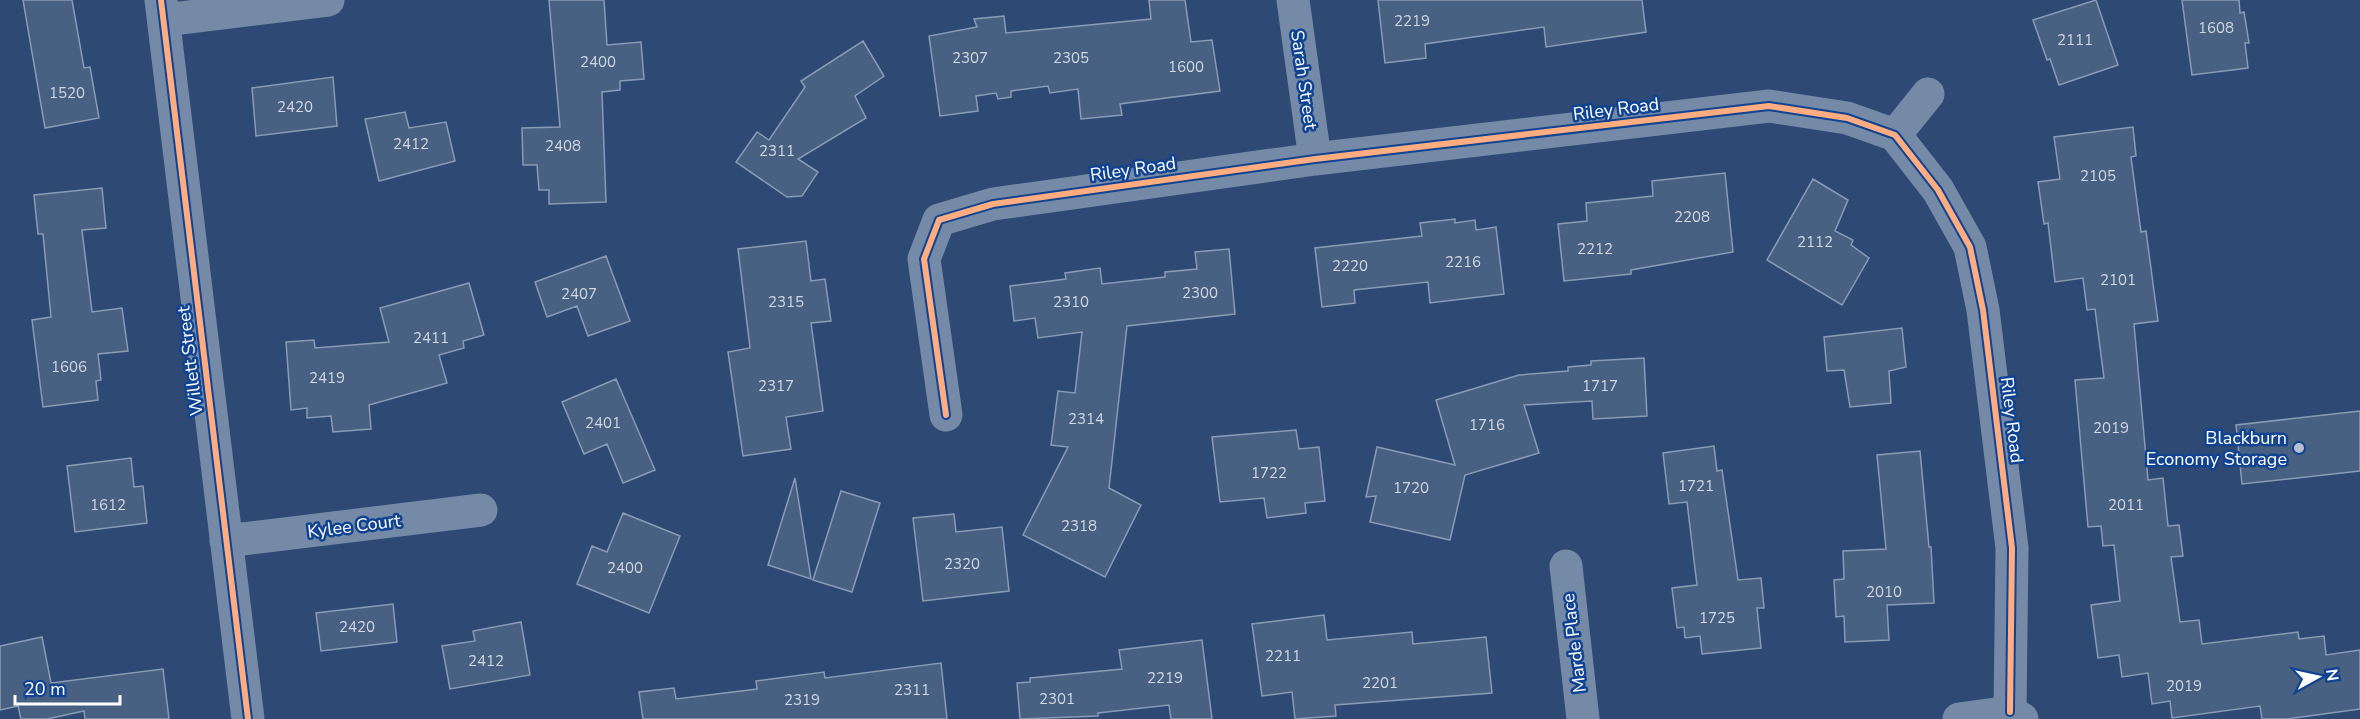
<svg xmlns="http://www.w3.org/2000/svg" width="2360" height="719" font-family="'Nunito Sans',sans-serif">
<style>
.building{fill:#486082;stroke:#8a9bb5;stroke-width:1.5}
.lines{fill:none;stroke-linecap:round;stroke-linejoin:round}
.minor{stroke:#758aa7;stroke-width:33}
.cycleway-casing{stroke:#104391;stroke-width:10}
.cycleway{stroke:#ffac80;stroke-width:6}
.poi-dot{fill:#b6bfce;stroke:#104391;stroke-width:2}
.labels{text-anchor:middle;stroke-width:5;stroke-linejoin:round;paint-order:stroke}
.number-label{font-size:15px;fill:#d1d7e0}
.street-label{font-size:18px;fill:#fff;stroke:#104391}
.poi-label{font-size:18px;fill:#fff;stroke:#104391;text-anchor:end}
</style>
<rect width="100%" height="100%" fill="#2d4974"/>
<path class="building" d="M23,0H72L84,68L90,67L99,118L45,128Z
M549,0H604L607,45L641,42L644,79L620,81V90L602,92L606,202L549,204V190H539L537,165H523L522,128L560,127Z
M1149,0H1185L1191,42L1212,40L1220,91L1120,104L1122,115L1081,119L1078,89L1050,93L1048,86L1011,91V97L998,99L996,93L976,96L978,111L940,116L929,36L977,27L974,19L1004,16L1006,33L1151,19Z
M1378,0H1642L1646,32L1546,47L1544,27L1425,44L1426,58L1385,63Z
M2096,0L2118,65L2059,85L2050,59L2047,60L2033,20Z
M2182,0H2239L2240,13L2244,12L2249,43H2245L2248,68L2192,75Z
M863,41L884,76L855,96L866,118L798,159L818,172L802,196L787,197L736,162L757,132L769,140L805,87L801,81Z
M333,77L337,126L256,136L252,88Z
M405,112L409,128L446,122L455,161L379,181L365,119Z
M2133,127L2136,156L2131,157L2141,232L2146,231L2158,321L2134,324L2148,480L2163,478L2168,526L2179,525L2183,556L2171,557L2180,622L2199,620L2202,644L2298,632L2299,639L2324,636L2326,655L2360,650V709L2287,719H2262L2260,706L2172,718L2170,701L2152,704L2148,673L2122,677L2119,655L2098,658L2091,605L2120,601L2114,545L2103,546L2101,526L2088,527L2075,380L2104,378L2095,309L2087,310L2083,278L2055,282L2048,223L2044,224L2038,182L2060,179L2054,137Z
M1725,173L1733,252L1631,270V274L1564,281L1558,224L1587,221L1586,203L1653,196L1652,181Z
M1813,179L1848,200L1835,231L1853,240L1851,245L1869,258L1842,305L1767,260Z
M102,188L106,228L82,230L92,312L122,308L128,351L98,354L101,380L96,381L98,400L43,407L32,320L51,317L43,234H38L34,195Z
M1455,219V223L1475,220L1476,230L1496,227L1504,294L1430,303L1428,282L1354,290L1355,303L1322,307L1315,248L1422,236L1420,223Z
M806,241L811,281L825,279L831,321L811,323L823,411L786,417L791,449L743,456L728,352L750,348L738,249Z
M1229,249L1235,314L1127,326L1109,488L1141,505L1105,577L1023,535L1068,447L1051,445L1058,391L1075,393L1082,332L1038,338L1035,318L1014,321L1010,286L1066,279L1065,273L1100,268L1102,284L1165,277V272L1197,269L1195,252Z
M606,256L630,321L588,336L577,306L547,317L535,282Z
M469,283L484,335L463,341L464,348L439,355L447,383L369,405L371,429L333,432L331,416L307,418V408L291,410L286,342L314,340L315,348L389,342L380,308Z
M1902,328L1906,367L1889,371L1891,403L1850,407L1844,370L1827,371L1824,337Z
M1644,358L1647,416L1593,419L1592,401L1524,405L1539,453L1465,475L1450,540L1370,522L1376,496L1366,497L1377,447L1455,465L1436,400L1519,375L1568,371V367L1591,365V361Z
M616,379L655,470L623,483L607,444L584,454L562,402Z
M2360,411V471L2242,484L2236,425Z
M1296,430L1299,449L1319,447L1325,501L1305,503L1306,513L1267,518L1264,498L1220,502L1212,437Z
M1714,446L1717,471L1722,470L1738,580L1761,578L1764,608H1757L1761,648L1702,654L1700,636L1685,638L1684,627L1677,628L1672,588L1697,585L1687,502L1669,504L1663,453Z
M1920,451L1929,547H1931L1934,603L1887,605L1889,640L1845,642L1844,616L1836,617L1834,580L1844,579L1843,551L1886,549L1877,455Z
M131,458L134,487L143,486L147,523L75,532L67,466Z
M795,478L811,579L768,565Z
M841,491L880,503L852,592L813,580Z
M623,513L680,536L649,613L577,584L592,546L607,552Z
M954,514L956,532L1002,527L1009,591L923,601L913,518Z
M393,604L397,642L321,651L316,613Z
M1324,615L1327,640L1412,632L1413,644L1486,637L1492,693L1335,705L1336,716L1295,719L1292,692L1262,696L1252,624Z
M521,622L530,675L450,689L442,646L475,641L473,631Z
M42,637L51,683L163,669L169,719H85L84,711L47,719H21L18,706L0,710V646Z
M1202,640L1212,719H1171L1169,705L1098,713V716L1020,719L1017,683L1030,682V678L1122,669L1119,650Z
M941,663L947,719H643L639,692L674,688L676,699L757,689L756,681L824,672L825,678Z"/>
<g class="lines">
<path class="minor" d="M161,0L248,719
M1293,0L1315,159
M164,20L328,0
M1895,135L1928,94
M946,415L924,259L939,220L993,204L1315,159L1769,106L1847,118L1895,135L1938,190L1970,247L1983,310L2012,548L2010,712
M226,541L481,510
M1566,566L1583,719
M1959,719L2010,712L2022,719"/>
<defs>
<path id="cycleway" d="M161,0L248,719
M946,415L924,259L939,220L993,204L1315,159L1769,106L1847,118L1895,135L1938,190L1970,247L1983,310L2012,548L2010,712"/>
</defs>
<use href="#cycleway" class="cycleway-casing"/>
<use href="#cycleway" class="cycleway"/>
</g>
<circle class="poi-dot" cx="2299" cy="448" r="6"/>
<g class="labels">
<g class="number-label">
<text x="1412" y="26">2219</text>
<text x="2216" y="33">1608</text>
<text x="2075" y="45">2111</text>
<text x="970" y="63">2307</text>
<text x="1071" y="63">2305</text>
<text x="598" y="67">2400</text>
<text x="1186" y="72">1600</text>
<text x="67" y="98">1520</text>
<text x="295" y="112">2420</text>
<text x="411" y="149">2412</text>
<text x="563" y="151">2408</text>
<text x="777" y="156">2311</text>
<text x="2098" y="181">2105</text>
<text x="1692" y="222">2208</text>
<text x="1815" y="247">2112</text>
<text x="1595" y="254">2212</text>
<text x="1463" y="267">2216</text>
<text x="1350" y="271">2220</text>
<text x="2118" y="285">2101</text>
<text x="1200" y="298">2300</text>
<text x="579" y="299">2407</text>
<text x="786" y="307">2315</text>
<text x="1071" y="307">2310</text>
<text x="431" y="343">2411</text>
<text x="69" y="372">1606</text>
<text x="327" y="383">2419</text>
<text x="776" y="391">2317</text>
<text x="1600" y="391">1717</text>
<text x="1086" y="424">2314</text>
<text x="603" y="428">2401</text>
<text x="1487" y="430">1716</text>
<text x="2111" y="433">2019</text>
<text x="1269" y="478">1722</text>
<text x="1696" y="491">1721</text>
<text x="1411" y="493">1720</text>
<text x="108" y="510">1612</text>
<text x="2126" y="510">2011</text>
<text x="1079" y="531">2318</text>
<text x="962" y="569">2320</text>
<text x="625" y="573">2400</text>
<text x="1884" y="597">2010</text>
<text x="1717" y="623">1725</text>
<text x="357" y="632">2420</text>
<text x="1283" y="661">2211</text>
<text x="486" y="666">2412</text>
<text x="1165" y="683">2219</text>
<text x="1380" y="688">2201</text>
<text x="2184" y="691">2019</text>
<text x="912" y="695">2311</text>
<text x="1057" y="704">2301</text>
<text x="802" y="705">2319</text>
</g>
<g class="street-label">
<text transform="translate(1304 80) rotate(82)" y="6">Sarah Street</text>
<text transform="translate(1616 109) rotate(-7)" y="6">Riley Road</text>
<text transform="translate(1133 169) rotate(-8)" y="6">Riley Road</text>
<text transform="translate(190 361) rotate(-97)" y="6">Willett Street</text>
<text transform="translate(2012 420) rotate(83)" y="6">Riley Road</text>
<text transform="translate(354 526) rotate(-7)" y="6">Kylee Court</text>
<text transform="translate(1574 643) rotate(-97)" y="6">Marde Place</text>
</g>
<g class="poi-label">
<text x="2287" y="444">Blackburn<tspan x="2287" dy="21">Economy Storage</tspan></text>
</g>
</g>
<g transform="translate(2318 677) rotate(82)" stroke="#104391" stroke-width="4.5" paint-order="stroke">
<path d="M0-4.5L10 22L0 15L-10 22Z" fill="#ffffff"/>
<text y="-9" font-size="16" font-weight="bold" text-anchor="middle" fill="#ffffff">N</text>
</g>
<path d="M15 695v9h105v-9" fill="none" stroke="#ffffff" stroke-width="3"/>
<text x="24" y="695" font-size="18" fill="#ffffff" stroke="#104391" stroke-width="4.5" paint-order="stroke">20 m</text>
</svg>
